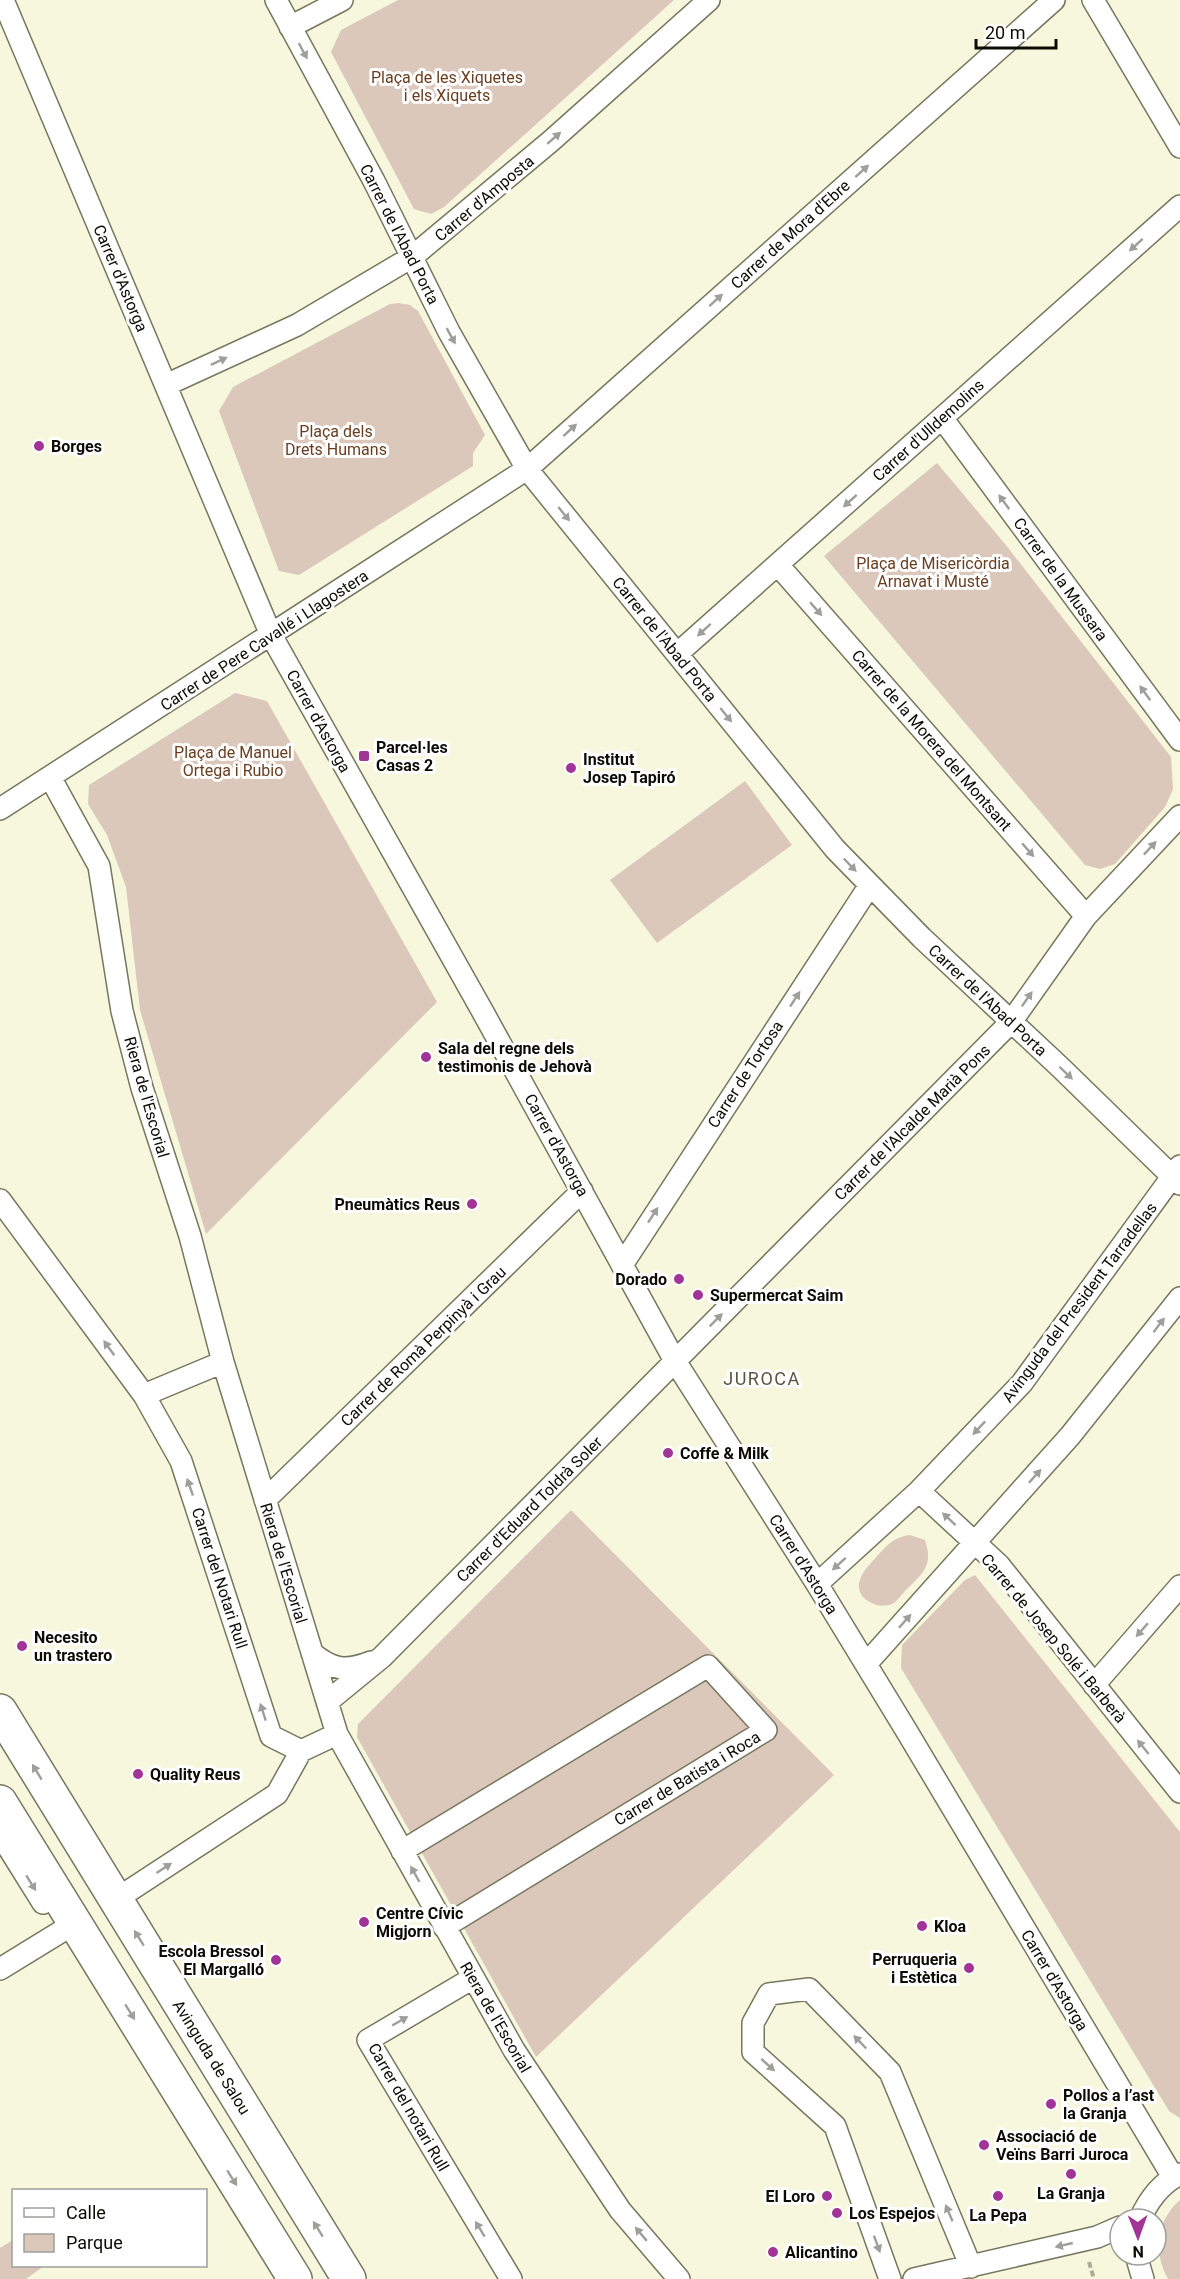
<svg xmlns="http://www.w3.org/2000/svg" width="1180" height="2279" font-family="Roboto,sans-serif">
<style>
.green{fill:#dcc7bb}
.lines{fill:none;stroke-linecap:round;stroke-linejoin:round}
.minor-casing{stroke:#77775f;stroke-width:24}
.primary-casing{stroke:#77775f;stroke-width:36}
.path{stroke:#abac97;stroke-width:4;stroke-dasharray:6 3;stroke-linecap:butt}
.minor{stroke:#fff;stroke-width:21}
.primary{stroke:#fff;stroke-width:33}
.oneway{fill:#9e9e9b}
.poi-dot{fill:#a13595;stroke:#fff;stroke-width:2}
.labels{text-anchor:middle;stroke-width:6;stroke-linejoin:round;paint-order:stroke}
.park-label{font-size:16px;fill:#693e1e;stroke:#fff}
.street-label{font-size:16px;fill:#0c0c05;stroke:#fff}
.poi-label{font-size:16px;font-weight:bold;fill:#0c0c05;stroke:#fff;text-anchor:start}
.neighbourhood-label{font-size:18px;letter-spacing:1.5px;fill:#575740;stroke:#fff}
</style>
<rect width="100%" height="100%" fill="#f6f7dc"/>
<path class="green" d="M398,0H674L444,207L431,214L414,209L331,52L341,30Z
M399,303L410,305L418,311L485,435L473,453V466L299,575L279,571L219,411L233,387L390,304Z
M937,463L1005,544L1171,757L1173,789L1165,807L1115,864L1100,869L1085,865L824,556Z
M235,693L267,701L437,1002L206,1234L140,1010L126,887L107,835L88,804L89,785Z
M745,781L792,845L657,943L610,880Z
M571,1510L834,1775L536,2057L357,1737L358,1724Z
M910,1535L925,1540C934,1566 922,1574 905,1591C901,1595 897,1602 892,1604C887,1606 879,1606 874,1604C852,1595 857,1578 870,1564C883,1550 891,1537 910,1535Z
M975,1575L1180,1832V2118L1169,2111L901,1668L902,1645L965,1580Z
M1180,2200V2279H1168C1153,2252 1156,2221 1180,2200Z
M13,2240L14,2266H44L26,2279H0V2248Z"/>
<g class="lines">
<defs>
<path id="minor" d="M3,0L271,635L484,1014L675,1361L817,1584L906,1730L1173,2177
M276,0L374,181L449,332L527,469L835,849L922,938L1061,1068L1180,1184
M1093,0L1180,147
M290,27L342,0
M166,385L297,325L412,257L551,141L709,0
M942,418L1180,740
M778,565L1086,916
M677,654L1180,206
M50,777L99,866L122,1011L142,1088L190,1236L223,1362L337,1734L514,2050L620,2210L679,2279
M0,809L527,469L1054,0
M0,1200L144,1395L181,1461L271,1736L301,1751
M622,1265L870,885
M144,1395L223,1362
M919,1491L999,1565L1180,1792
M265,1500L582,1191
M817,1584L919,1491L1022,1383L1180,1166
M312,1653C332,1670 346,1672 371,1662
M866,1664L1070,1436L1180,1298
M1094,1685L1180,1586
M327,1702L382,1657L1011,1022L1086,916L1180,816
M301,1751L337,1734
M0,1834L43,1903
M402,1851L708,1666L766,1730L444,1927
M115,1900L277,1794L301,1751
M0,1969L75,1923
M473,1978L368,2040L511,2279
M1140,2219C1149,2199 1161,2183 1180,2174
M1136,2255L1143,2279
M890,2279L835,2126L753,2052V2023L769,1994L809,1989L890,2072L971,2267
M914,2279L1097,2237L1120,2227"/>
<path id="primary" d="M0,1711L349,2279
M0,1802L295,2279"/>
</defs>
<use href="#minor" class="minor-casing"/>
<use href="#primary" class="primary-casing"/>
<path class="path" d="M1089,2262L1094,2279"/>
<use href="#minor" class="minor"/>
<use href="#primary" class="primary"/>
</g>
<defs><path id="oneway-solid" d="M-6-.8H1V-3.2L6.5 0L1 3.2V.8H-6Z" transform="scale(1.5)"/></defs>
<g class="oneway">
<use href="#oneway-solid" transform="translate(303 51) rotate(62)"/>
<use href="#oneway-solid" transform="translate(554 138) rotate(-41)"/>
<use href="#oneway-solid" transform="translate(862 171) rotate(-42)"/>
<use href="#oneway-solid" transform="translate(1136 245) rotate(138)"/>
<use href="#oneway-solid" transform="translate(716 300) rotate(-42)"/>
<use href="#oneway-solid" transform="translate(451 336) rotate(61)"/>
<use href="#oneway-solid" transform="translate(219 361) rotate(-25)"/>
<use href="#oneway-solid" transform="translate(570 430) rotate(-42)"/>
<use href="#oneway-solid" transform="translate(850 501) rotate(138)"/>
<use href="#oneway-solid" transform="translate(1004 502) rotate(-126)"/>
<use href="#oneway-solid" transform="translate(564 514) rotate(51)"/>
<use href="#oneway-solid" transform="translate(816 609) rotate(49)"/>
<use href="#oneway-solid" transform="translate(704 630) rotate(138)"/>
<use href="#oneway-solid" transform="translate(1145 693) rotate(-126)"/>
<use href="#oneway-solid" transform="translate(726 715) rotate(51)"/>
<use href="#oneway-solid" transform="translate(1150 848) rotate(-47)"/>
<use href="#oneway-solid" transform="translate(1028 850) rotate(49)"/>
<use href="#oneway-solid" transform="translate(850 865) rotate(46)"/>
<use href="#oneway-solid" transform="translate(795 999) rotate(-57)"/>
<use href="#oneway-solid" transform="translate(1027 999) rotate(-55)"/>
<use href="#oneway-solid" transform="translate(1066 1073) rotate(44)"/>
<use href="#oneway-solid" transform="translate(653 1215) rotate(-57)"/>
<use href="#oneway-solid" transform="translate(716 1320) rotate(-45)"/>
<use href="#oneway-solid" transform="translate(1159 1325) rotate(-53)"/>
<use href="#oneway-solid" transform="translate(109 1348) rotate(-126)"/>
<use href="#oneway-solid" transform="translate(979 1428) rotate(133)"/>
<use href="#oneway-solid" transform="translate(1035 1476) rotate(-48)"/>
<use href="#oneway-solid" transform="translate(190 1487) rotate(-109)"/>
<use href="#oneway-solid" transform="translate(949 1519) rotate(-137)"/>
<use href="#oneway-solid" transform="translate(839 1564) rotate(138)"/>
<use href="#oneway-solid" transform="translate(905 1621) rotate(-48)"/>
<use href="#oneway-solid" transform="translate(1142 1630) rotate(131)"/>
<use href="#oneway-solid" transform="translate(263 1712) rotate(-108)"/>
<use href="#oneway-solid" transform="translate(1143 1747) rotate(-129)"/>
<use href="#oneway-solid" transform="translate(37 1772) rotate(-121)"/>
<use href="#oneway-solid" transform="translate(164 1868) rotate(-33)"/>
<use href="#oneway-solid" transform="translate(415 1874) rotate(-119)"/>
<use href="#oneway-solid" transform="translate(31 1883) rotate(58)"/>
<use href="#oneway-solid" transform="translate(139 1938) rotate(-122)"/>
<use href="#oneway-solid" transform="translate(130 2012) rotate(58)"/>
<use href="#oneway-solid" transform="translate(400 2021) rotate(-30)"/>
<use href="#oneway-solid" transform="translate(860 2042) rotate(-134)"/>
<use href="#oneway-solid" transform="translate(768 2065) rotate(42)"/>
<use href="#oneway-solid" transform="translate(232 2178) rotate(58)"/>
<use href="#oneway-solid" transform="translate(949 2213) rotate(-113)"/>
<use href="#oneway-solid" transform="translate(318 2229) rotate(-122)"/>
<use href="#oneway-solid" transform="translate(480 2229) rotate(-121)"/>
<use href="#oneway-solid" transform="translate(641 2234) rotate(-130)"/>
<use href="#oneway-solid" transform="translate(877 2244) rotate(70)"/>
<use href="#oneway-solid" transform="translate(1064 2245) rotate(167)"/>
</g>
<g class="poi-dot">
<circle cx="39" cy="446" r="6"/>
<rect x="358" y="750" width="12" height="12" rx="3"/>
<circle cx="571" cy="768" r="6"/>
<circle cx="426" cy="1057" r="6"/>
<circle cx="472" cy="1204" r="6"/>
<circle cx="679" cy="1279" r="6"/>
<circle cx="698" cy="1295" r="6"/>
<circle cx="668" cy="1453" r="6"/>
<circle cx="22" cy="1646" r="6"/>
<circle cx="138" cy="1774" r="6"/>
<circle cx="364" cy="1922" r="6"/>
<circle cx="922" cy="1926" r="6"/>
<circle cx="276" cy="1960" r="6"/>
<circle cx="969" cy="1968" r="6"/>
<circle cx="1051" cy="2104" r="6"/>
<circle cx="984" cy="2145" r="6"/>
<circle cx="1071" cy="2174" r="6"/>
<circle cx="827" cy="2196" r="6"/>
<circle cx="998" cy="2196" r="6"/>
<circle cx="837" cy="2213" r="6"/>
<circle cx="773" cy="2252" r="6"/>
</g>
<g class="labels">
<g class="park-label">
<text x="447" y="83">Plaça de les Xiquetes<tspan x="447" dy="18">i els Xiquets</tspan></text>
<text x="336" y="437">Plaça dels<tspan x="336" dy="18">Drets Humans</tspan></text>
<text x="933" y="569">Plaça de Misericòrdia<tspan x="933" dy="18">Arnavat i Musté</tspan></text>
<text x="233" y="758">Plaça de Manuel<tspan x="233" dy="18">Ortega i Rubio</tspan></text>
</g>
<g class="street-label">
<text transform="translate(484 198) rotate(-40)" y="6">Carrer d'Amposta</text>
<text transform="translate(400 234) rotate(63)" y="6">Carrer de l'Abad Porta</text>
<text transform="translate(790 234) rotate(-42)" y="6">Carrer de Mora d'Ebre</text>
<text transform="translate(121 278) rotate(67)" y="6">Carrer d'Astorga</text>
<text transform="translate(928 430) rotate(-42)" y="6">Carrer d'Ulldemolins</text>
<text transform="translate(1061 579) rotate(54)" y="6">Carrer de la Mussara</text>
<text transform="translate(665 639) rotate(51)" y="6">Carrer de l'Abad Porta</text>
<text transform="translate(264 640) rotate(-33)" y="6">Carrer de Pere Cavallé i Llagostera</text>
<text transform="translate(319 721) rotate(61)" y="6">Carrer d'Astorga</text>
<text transform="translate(932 740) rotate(49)" y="6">Carrer de la Morera del Montsant</text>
<text transform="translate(988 1000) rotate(43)" y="6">Carrer de l'Abad Porta</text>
<text transform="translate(745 1074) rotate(-57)" y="6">Carrer de Tortosa</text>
<text transform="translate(147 1097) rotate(74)" y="6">Riera de l'Escorial</text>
<text transform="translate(912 1122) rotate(-45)" y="6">Carrer de l'Alcalde Marià Pons</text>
<text transform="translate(557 1145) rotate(61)" y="6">Carrer d'Astorga</text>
<text transform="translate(1079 1302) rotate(-53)" y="6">Avinguda del President Tarradellas</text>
<text transform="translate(423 1346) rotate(-44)" y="6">Carrer de Romà Perpinyà i Grau</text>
<text transform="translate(529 1509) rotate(-45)" y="6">Carrer d'Eduard Toldrà Soler</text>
<text transform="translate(284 1563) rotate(73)" y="6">Riera de l'Escorial</text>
<text transform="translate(804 1564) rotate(58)" y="6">Carrer d'Astorga</text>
<text transform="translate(220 1578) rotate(72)" y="6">Carrer del Notari Rull</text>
<text transform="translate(1054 1638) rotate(50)" y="6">Carrer de Josep Solé i Barberà</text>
<text transform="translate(687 1778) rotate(-31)" y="6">Carrer de Batista i Roca</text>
<text transform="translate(1055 1980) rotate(59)" y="6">Carrer d'Astorga</text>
<text transform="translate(496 2017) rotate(60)" y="6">Riera de l'Escorial</text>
<text transform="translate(212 2057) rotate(58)" y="6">Avinguda de Salou</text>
<text transform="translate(409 2107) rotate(60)" y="6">Carrer del notari Rull</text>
</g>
<g class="poi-label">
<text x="51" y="452">Borges</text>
<text x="376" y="753">Parcel·les<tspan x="376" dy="18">Casas 2</tspan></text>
<text x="583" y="765">Institut<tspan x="583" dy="18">Josep Tapiró</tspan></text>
<text x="438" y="1054">Sala del regne dels<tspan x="438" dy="18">testimonis de Jehovà</tspan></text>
<text x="460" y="1210" text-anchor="end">Pneumàtics Reus</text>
<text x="667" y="1285" text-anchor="end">Dorado</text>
<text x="710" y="1301">Supermercat Saim</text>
<text x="680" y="1459">Coffe &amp; Milk</text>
<text x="34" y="1643">Necesito<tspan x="34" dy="18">un trastero</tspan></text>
<text x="150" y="1780">Quality Reus</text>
<text x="376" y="1919">Centre Cívic<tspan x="376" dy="18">Migjorn</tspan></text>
<text x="934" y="1932">Kloa</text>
<text x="264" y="1957" text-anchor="end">Escola Bressol<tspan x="264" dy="18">El Margalló</tspan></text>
<text x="957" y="1965" text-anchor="end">Perruqueria<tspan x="957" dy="18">i Estètica</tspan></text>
<text x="1063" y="2101">Pollos a l’ast<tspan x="1063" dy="18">la Granja</tspan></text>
<text x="996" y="2142">Associació de<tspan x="996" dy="18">Veïns Barri Juroca</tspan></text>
<text x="1071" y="2199" text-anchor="middle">La Granja</text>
<text x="815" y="2202" text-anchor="end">El Loro</text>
<text x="849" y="2219">Los Espejos</text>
<text x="998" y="2221" text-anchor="middle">La Pepa</text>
<text x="785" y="2258">Alicantino</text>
</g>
<g class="neighbourhood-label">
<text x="762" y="1385">JUROCA</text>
</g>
</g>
<rect x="12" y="2189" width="195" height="78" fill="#ffffff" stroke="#9e9e9b" stroke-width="1.5"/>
<rect x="24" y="2208" width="30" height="9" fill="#ffffff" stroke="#9e9e9b" stroke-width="1.5"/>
<text x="66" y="2219" font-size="18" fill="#0c0c05">Calle</text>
<rect x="24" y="2234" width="30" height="18" fill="#dcc7bb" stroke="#9e9e9b" stroke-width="1.5"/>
<text x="66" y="2249" font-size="18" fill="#0c0c05">Parque</text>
<g transform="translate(1138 2237) rotate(179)"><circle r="28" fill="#ffffff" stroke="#9e9e9b" stroke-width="1.5"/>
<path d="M0-4.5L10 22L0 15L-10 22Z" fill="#a13595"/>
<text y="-9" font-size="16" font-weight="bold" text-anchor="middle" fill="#0c0c05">N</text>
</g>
<path d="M976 39v9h80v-9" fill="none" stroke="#0c0c05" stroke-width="3"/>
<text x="985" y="39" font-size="18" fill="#0c0c05" stroke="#ffffff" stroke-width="4.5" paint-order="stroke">20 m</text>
</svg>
